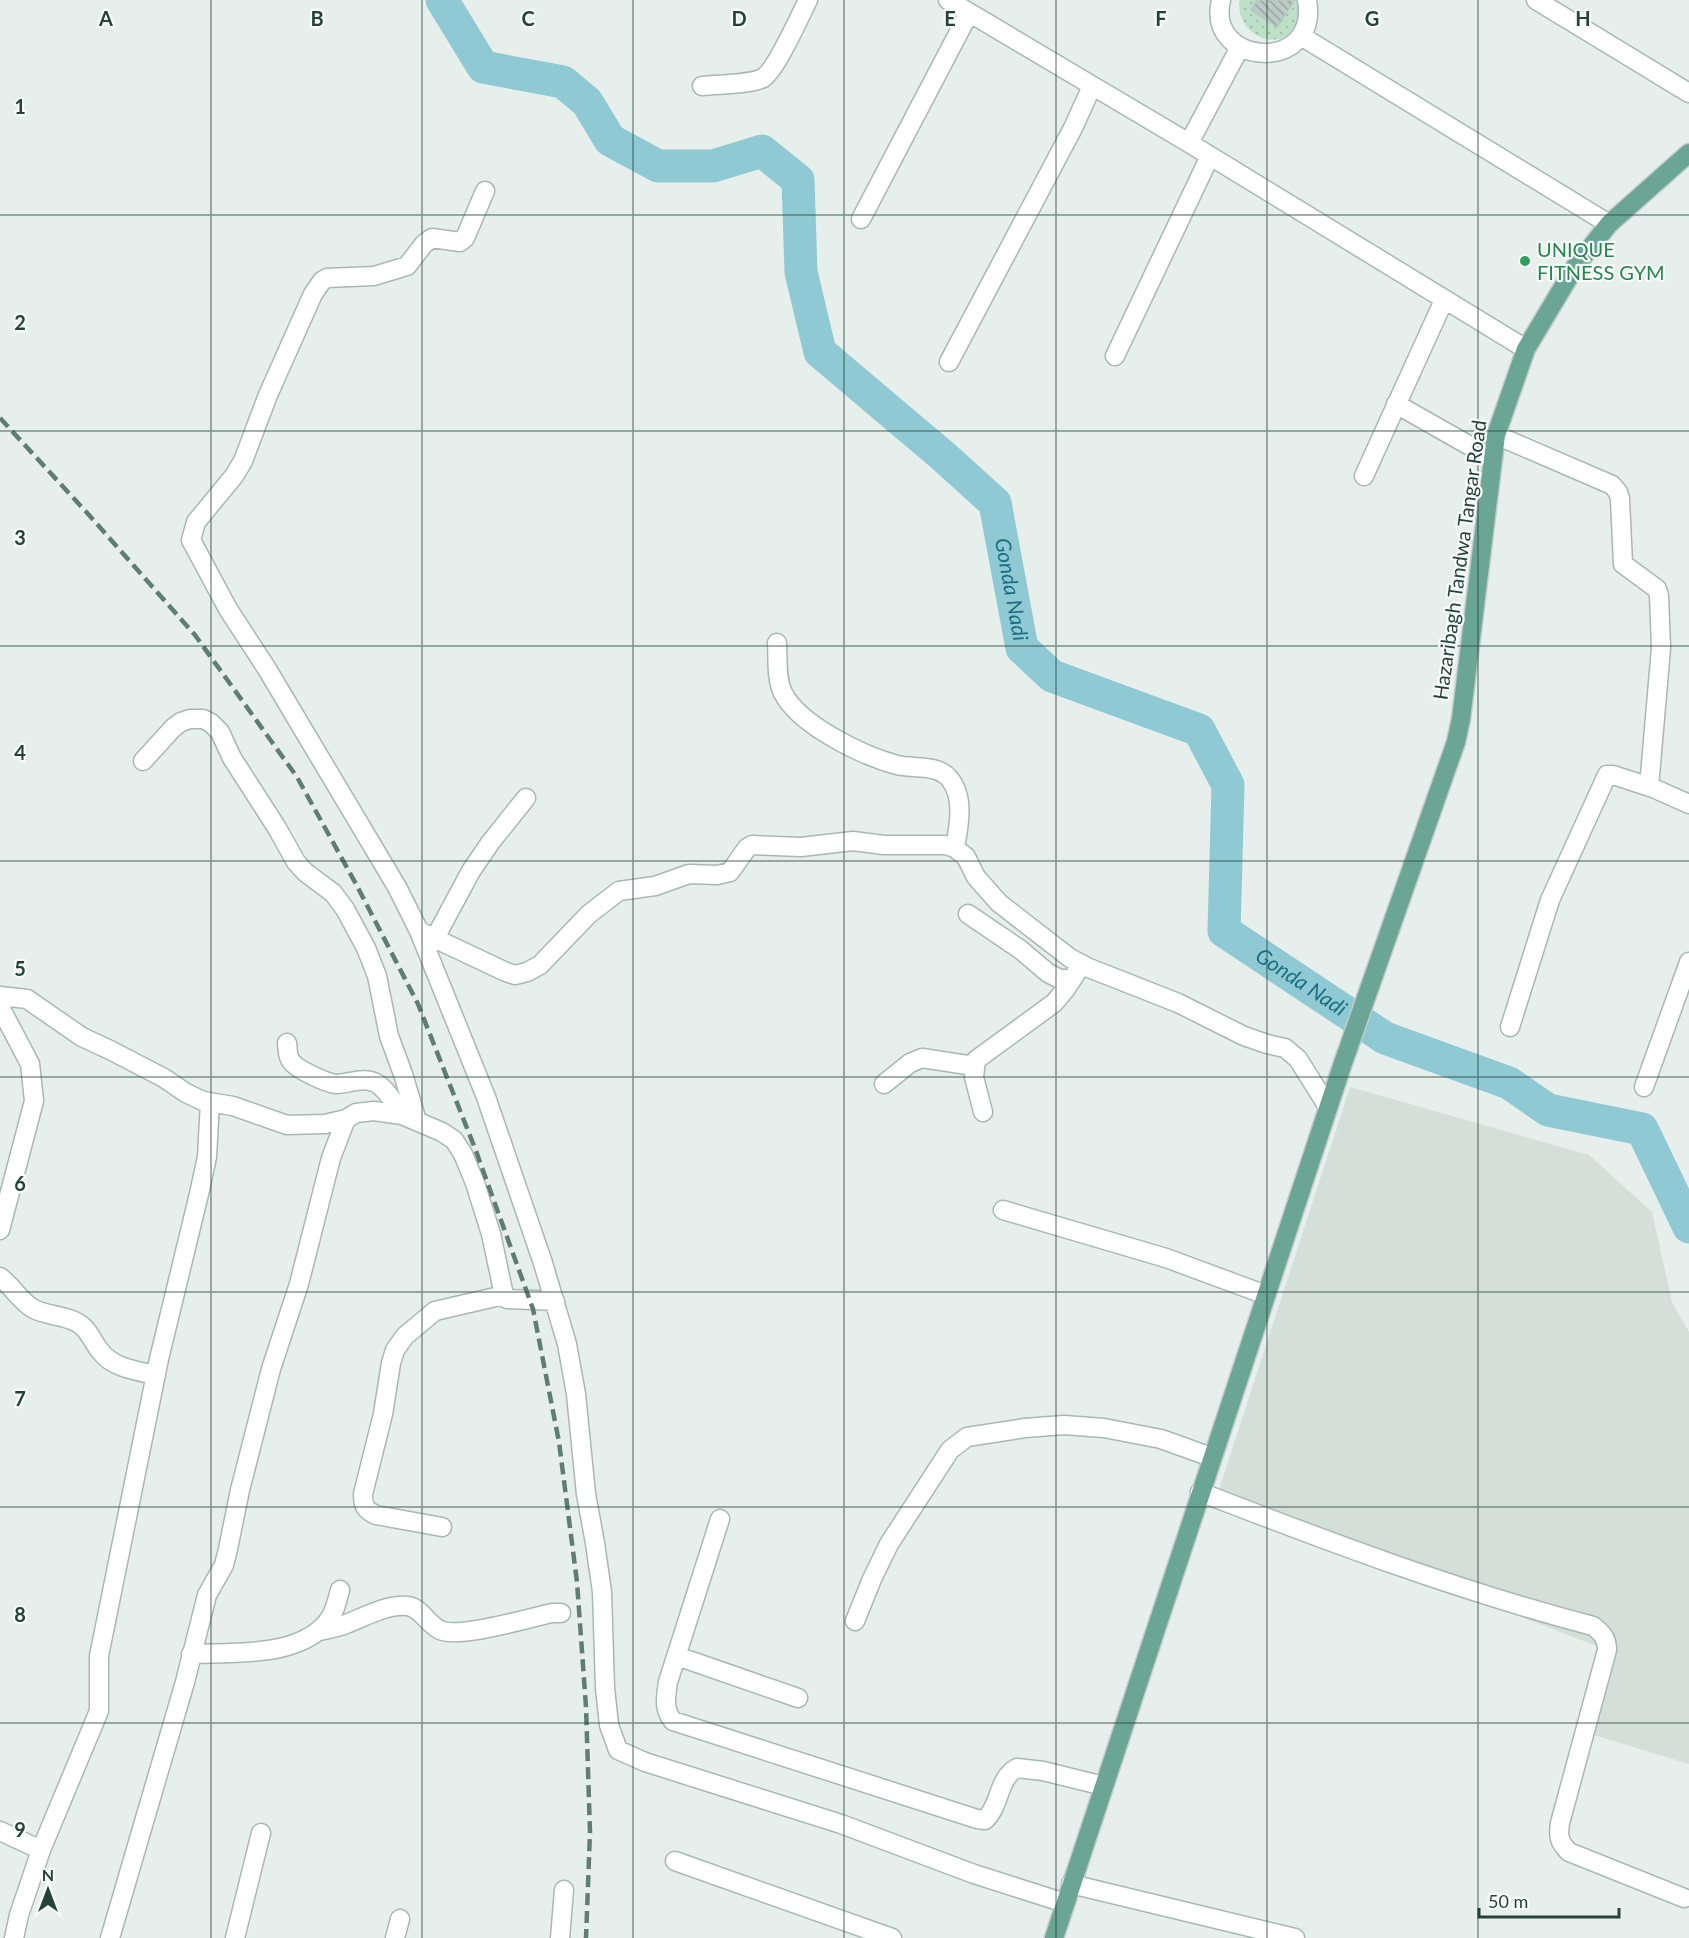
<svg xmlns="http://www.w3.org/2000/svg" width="1689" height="1938" font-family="Lato,sans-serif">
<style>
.built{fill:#d4dfda}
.grass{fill:url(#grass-dots)}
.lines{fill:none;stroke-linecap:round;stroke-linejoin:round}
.river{stroke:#8ec9d4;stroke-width:33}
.building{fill:url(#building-back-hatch);stroke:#b8c9c2;stroke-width:1.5}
.minor-casing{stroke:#a8b8b2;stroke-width:21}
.major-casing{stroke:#c2cac8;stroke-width:21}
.minor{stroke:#fff;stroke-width:18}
.major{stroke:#6aa596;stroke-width:18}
.rail{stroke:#5f7d75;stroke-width:4.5;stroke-dasharray:12 6;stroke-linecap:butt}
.grid{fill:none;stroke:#24423a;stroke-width:1.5;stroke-opacity:0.55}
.leisure-dot{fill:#2e9e5b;stroke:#f7fbf9;stroke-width:2}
.labels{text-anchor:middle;stroke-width:4.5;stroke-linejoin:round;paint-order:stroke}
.leisure-label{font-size:20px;fill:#27864d;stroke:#f7fbf9;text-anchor:start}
.street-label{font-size:20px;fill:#24423a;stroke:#f7fbf9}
.water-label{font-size:21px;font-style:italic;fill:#1c6f80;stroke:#f7fbf9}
.grid-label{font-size:20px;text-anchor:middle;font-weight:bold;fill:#24423a;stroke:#f7fbf9;stroke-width:4.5;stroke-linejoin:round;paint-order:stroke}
</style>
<defs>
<pattern id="grass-dots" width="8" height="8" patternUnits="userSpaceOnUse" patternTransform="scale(1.5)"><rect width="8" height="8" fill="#bfe0c8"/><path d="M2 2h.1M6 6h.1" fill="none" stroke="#a4c1ad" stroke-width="1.8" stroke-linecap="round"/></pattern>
<pattern id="building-back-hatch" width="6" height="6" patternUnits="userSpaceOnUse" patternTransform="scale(1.5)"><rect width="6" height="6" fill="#bbcac4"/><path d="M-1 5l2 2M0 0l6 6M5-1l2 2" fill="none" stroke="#98a6a0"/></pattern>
</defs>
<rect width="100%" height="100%" fill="#e6efeb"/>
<path class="built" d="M1350,1087L1589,1155L1652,1212L1672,1302L1689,1332V1764L1584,1732L1607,1650L1216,1499Z"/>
<path class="grass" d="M1240,0H1305L1306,5C1302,13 1297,29 1290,34C1267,51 1234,27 1240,0Z"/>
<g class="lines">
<path class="river" id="s1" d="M442,0L483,67L563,82L587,102L610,140L658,166H713L762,151L798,180L801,272L820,352L943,456L995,503L1022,648L1052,676L1199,730L1228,785L1224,931L1385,1038L1509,1083L1548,1110L1642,1129L1689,1227"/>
</g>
<path class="building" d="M1257,0H1295L1277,27L1251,10Z"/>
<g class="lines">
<defs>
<path id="minor" d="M948,0L1189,143L1526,349
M1221,0C1205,67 1320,74 1307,0
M1536,0L1689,93
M1301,36L1609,224
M702,86C718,84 749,85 763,78C776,70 800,16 808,0
M1189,143L1240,47
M485,191L465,238L460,242L432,238L424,244L407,266L374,276L327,278L322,281L313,294L268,395L243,461L234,476L196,522L191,540L228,609L267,669L397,887L419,931L486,1097L543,1263L567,1344L576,1394L586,1494L595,1543L602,1592L605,1688L609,1725L618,1750L645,1762L841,1824L974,1874L1065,1903
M861,219L969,13
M1115,356L1210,156
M949,362L1073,128L1092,86
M1396,404L1493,459
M1496,435L1612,485L1618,492L1620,499L1623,564L1657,589L1659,596L1661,648L1649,787
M1364,476L1444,300
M777,643C778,659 776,679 783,693C799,725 863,756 897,765C913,769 937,764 949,778C965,797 959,825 955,848
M143,761L173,728L181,722L190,719H203L211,723L220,732L232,758L277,828L296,862L305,872L333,893L345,909L366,948L377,976L389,1036L403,1074L417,1121
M968,914L1021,950L1048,973L1060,979H1072
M419,931L506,972L515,975L527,972L540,965L589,914L619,891L655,886L689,874L717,875L730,872L747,848L752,845L801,847L853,841L884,845H945L955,848L966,857L976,877L999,903L1070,958L1089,968L1178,1003L1244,1036L1267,1044L1285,1048L1298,1059L1328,1107
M435,938L471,871L490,843L526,798
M0,996L27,999L82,1037L110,1050L164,1078L186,1093L203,1101L233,1106L287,1125L325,1124L346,1119L356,1113L374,1111L402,1115L442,1132L454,1140L463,1154L475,1183L491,1234L504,1295L507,1299L555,1301
M0,1007L30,1064L34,1101L0,1230
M1510,1027L1550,900L1607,775H1613L1653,788L1689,804
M287,1043C288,1049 287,1056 291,1061C296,1069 326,1083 336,1084C349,1084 363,1076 376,1083C388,1090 395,1105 402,1115
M884,1084L910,1063L922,1058L974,1066
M1644,1087L1689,962
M983,1112L974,1077L976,1060L1054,1003L1065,990L1082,964
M1003,1210L1166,1258L1266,1295
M0,1277C12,1286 23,1304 34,1309C47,1316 65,1315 78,1323C89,1329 93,1343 101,1352C113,1368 138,1371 156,1375
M1200,1492C1329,1542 1459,1591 1593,1626C1602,1633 1607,1638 1607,1650L1560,1823C1558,1837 1559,1842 1569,1852L1684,1898
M720,1519L668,1682C666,1697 663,1709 673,1721L977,1819L985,1820C1001,1805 997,1779 1017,1768L1043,1771L1104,1786
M442,1527L376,1515C365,1510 363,1506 363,1494L383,1414L391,1363L395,1350L405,1336L435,1311L504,1295
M855,1621L872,1579L889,1544L950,1450L967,1437L1025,1428L1064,1425L1104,1428L1161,1439L1211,1457
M319,1631C328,1629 337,1628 346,1624C364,1617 387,1604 407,1606C421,1607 427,1624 440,1630C459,1639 529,1618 552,1613H561
M191,1654C234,1652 299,1658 328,1621C335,1612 337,1601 340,1590
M677,1656L798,1698
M0,1831L41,1850
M675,1861L892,1938
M1071,1884L1295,1938
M14,1938L19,1915L41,1850L99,1711V1656L159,1359L199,1194L207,1157L210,1102
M110,1938L185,1682L207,1595L224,1565L228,1549L240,1490L271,1369L299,1284L331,1158L346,1119
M235,1938L261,1833
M395,1938L400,1919
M560,1938L564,1890"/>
<path id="major" d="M1054,1938L1342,1066L1456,742L1461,719L1493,459L1496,435L1526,349L1575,267L1609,224L1689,153"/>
</defs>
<use href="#minor" class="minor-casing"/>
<use href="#major" class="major-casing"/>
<use href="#minor" class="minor"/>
<use href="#major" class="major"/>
<path class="rail" d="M0,418L89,515L195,635L297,777L356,884L418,1004L476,1151L533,1309L559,1442L577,1582L586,1707L590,1832L586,1938"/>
</g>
<path class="grid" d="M211,0V1938M422,0V1938M633,0V1938M844,0V1938M1056,0V1938M1267,0V1938M1478,0V1938M0,215H1689M0,431H1689M0,646H1689M0,861H1689M0,1077H1689M0,1292H1689M0,1507H1689M0,1723H1689"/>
<circle class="leisure-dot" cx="1525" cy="261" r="6"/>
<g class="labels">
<g class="leisure-label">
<text x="1537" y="257">UNIQUE<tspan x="1537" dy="23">FITNESS GYM</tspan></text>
</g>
<g class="street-label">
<text transform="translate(1460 560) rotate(-82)" y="7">Hazaribagh Tandwa Tangar Road</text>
</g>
<g class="water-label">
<text dy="7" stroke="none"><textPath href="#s1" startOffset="936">Gonda Nadi</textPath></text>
<text dy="7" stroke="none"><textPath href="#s1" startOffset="1494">Gonda Nadi</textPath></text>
</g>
</g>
<g class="grid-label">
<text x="106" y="26">A</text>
<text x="317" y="26">B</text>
<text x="528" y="26">C</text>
<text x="739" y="26">D</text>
<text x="950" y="26">E</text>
<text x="1161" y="26">F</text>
<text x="1372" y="26">G</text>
<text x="1583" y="26">H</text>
<text x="20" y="114">1</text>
<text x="20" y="330">2</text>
<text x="20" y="545">3</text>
<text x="20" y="760">4</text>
<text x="20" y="976">5</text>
<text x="20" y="1191">6</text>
<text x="20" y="1406">7</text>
<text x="20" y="1622">8</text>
<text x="20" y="1837">9</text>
</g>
<g transform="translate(48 1890)" stroke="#f7fbf9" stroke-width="4.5" paint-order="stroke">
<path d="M0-4.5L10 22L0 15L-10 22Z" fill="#24423a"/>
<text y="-9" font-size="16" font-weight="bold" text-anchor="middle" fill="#24423a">N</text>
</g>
<path d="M1479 1908v9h140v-9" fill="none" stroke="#24423a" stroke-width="3"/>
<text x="1488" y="1908" font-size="18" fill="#24423a" stroke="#f7fbf9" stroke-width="4.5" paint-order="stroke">50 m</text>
</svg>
